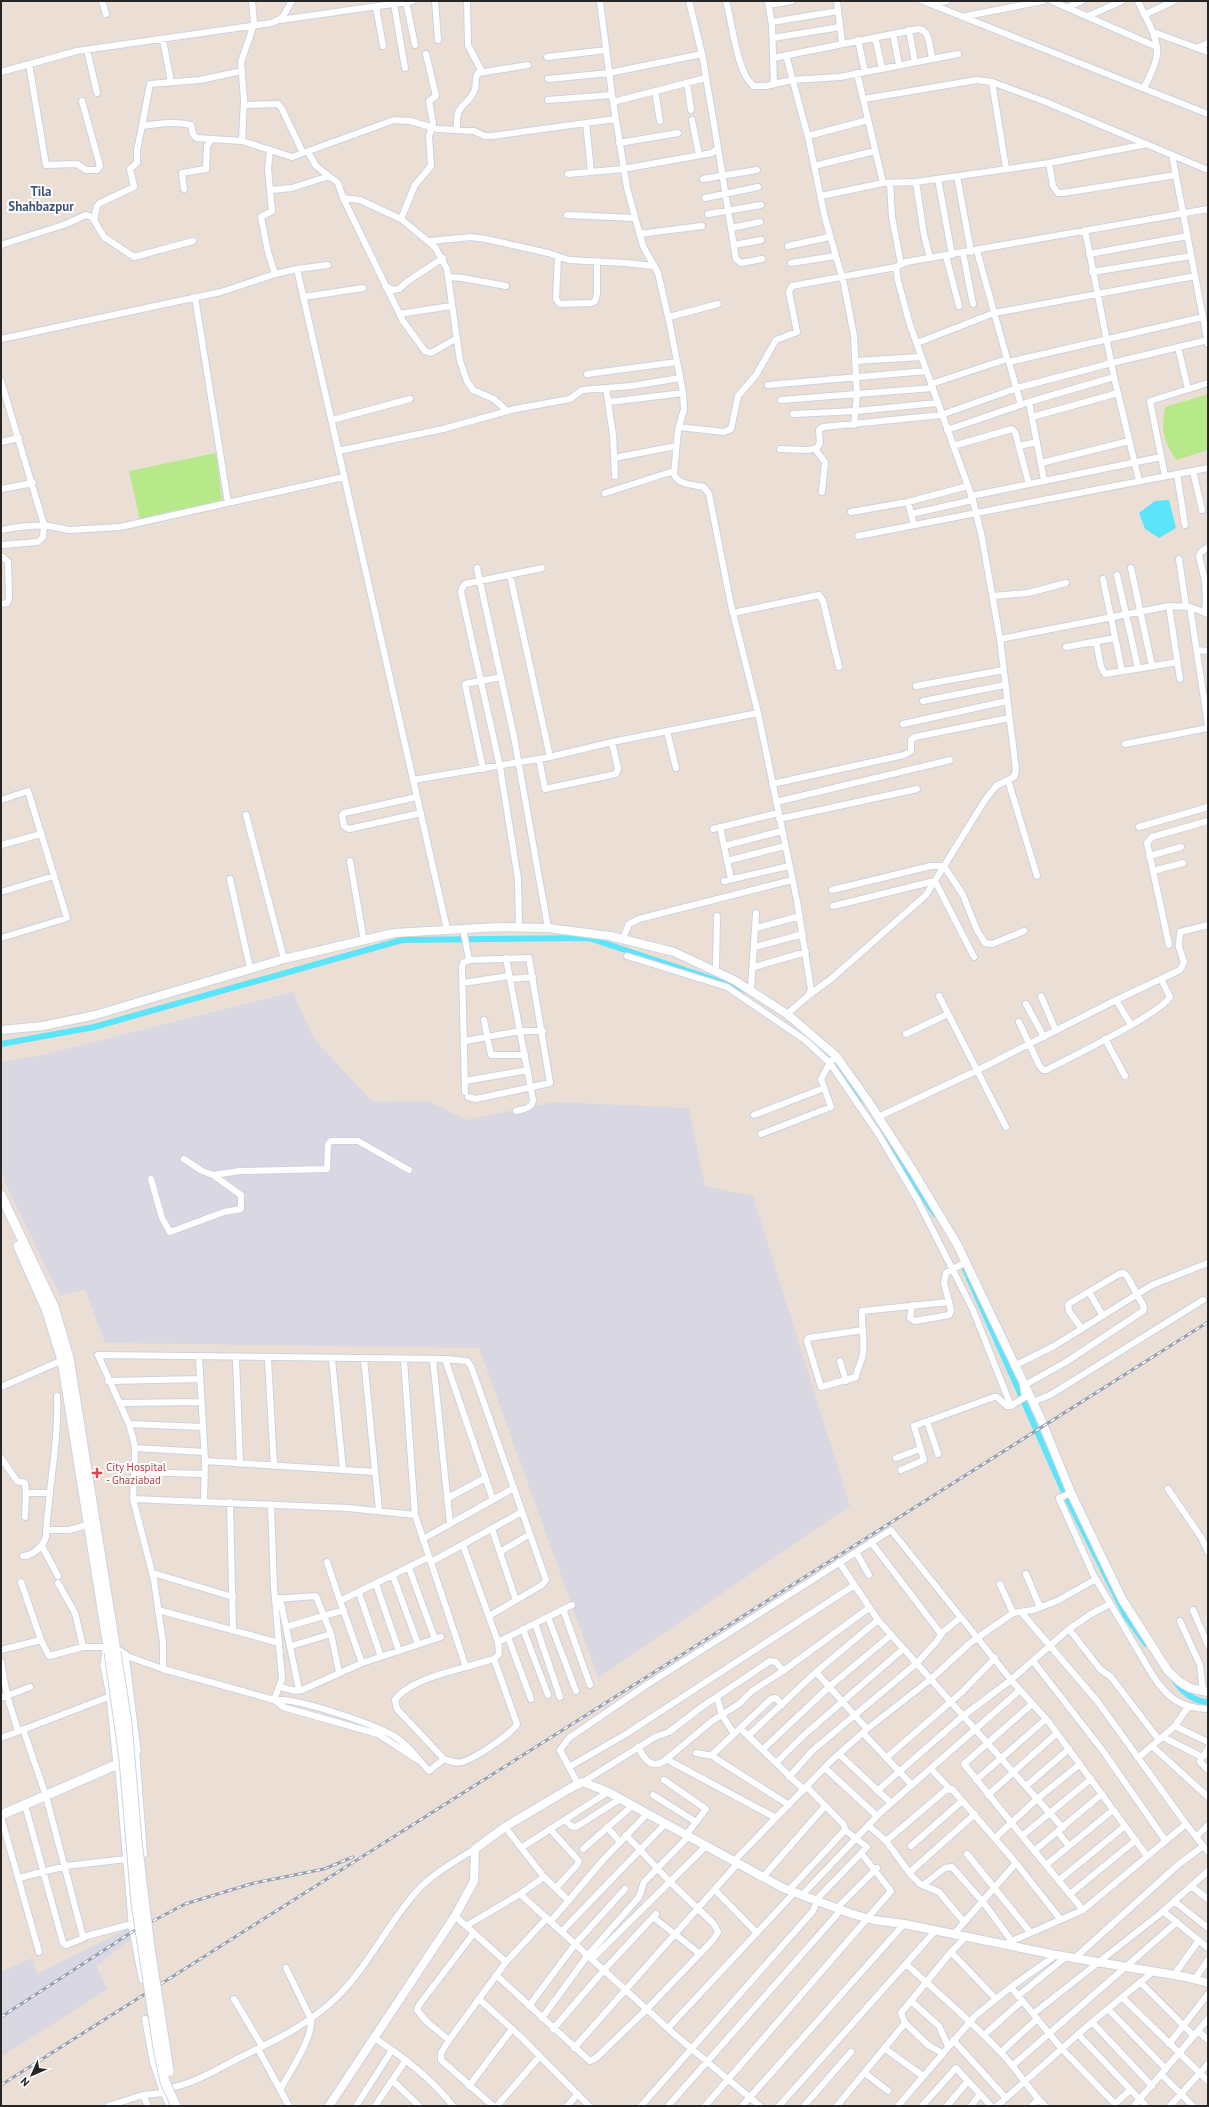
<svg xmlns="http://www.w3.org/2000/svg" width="1209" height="2107" font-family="'PT Sans',sans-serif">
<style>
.industrial{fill:#d9d8e2}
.green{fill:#b7e98b}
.water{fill:#5ce5fa}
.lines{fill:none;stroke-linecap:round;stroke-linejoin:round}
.canal{stroke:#5ce5fa;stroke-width:6}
.minor-casing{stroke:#cbd2e2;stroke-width:8}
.tertiary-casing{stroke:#cbd2e2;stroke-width:10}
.secondary-casing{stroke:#cbd2e2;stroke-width:11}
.minor{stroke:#fff;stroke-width:6}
.tertiary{stroke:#fff;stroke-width:8}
.secondary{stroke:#fff;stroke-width:9}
.rail-casing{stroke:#98a0b3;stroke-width:3}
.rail{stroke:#fff;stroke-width:1.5;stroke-dasharray:4.5;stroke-linecap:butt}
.secondary-bridge-casing{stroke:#cbd2e2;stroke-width:11;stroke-linecap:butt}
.secondary-bridge{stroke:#fff;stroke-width:9}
.health-dot{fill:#e0444e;stroke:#fff;stroke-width:1.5}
.labels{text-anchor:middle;stroke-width:4;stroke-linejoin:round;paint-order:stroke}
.health-label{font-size:11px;fill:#be3a42;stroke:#fff;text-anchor:start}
.quarter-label{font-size:13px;font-weight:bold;fill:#43547a;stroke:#fff}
</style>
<rect width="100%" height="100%" fill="#ebdfd5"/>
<path class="industrial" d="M293,992L314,1039L373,1102L428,1101L467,1120L554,1102L689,1108L705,1186L753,1196L850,1506L598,1678L479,1348L105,1343L85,1290L60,1296L6,1185L1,1167V1062L42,1055Z
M129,1928L132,1938L96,1966L108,1989L1,2057V1972L32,1958L37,1974Z"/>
<path class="green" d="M1208,394V450L1176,460C1163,439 1161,431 1165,407Z
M216,453L222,500L140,520L129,471Z"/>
<path class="water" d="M1169,500L1176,528L1159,538L1145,529L1139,513L1155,501Z"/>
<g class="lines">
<path class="canal" d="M1,1044L94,1027L402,940L589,938L745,990
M824,1049L859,1101
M882,1135L935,1214
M964,1267L1063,1490L1126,1616L1146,1644
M1174,1680C1182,1691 1194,1702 1208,1702"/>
<defs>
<path id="minor" d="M102,1L106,14
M435,1L438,40
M467,1L468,45L482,72
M600,1L612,95L627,188L643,246L658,273L670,325L683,393L684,409L678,430L674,474C678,485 695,485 704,487L709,494L731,605L758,713L797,901L811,990L808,996L787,1014
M726,1C732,21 737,75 754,86H766L792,80L840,77L958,54
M768,1L772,25L774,84
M837,1L842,43
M923,1L1208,114
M1052,1L1157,47
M1138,1C1144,15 1155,31 1157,47C1159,60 1149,77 1144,88
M406,2L415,45
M394,4L405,68
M931,4L947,1
M769,5L792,1
M376,7L383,46
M1068,7L1082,1
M1144,15L1174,1
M966,16L1043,1
M1088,16L1122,1
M280,20L413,1
M772,22L838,11
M909,30L915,62
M1153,32L1208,52
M893,34L899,65
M875,37L882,68
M773,38L840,27
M163,40L171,82
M858,40L865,72
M1197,48L1208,43
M87,50L97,93
M786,55L809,141L825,218L844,284L854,336L857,395L854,425
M547,57L606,50
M773,58L918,29C930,29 930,49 932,59
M29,64L46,165L77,164L86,170H97L100,166L82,101
M1,72L77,51L272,23L282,18L292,1
M857,73L883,183
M548,79L609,73L702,54
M992,82L1006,168
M687,83L691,110
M655,91L660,121
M864,99L977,80L992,82L1046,102L1208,170
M548,100L612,95
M613,102L706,78
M244,105L278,104L282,109L303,153L394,120L410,121L438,129L474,131L485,136H492L615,119
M692,120L699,155
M586,123L591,172
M142,126L150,84L200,80L242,71
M457,129C455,100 468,109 475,89C477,83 474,78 478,73L528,65
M808,136L868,120
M242,141L244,100L241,62L254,24L252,1
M619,143L678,133
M718,148L736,259L741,263L762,259
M270,150L268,169L272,211L261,217L268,252L275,274L297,269
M308,152L316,166L338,183L343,198L360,200L401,219L435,247L447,269L460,361L467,381L473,390L494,399L507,411
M1172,155L1208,344
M1049,163L1053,186L1058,193H1063L1176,175
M814,166L875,151
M568,174L623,169L712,153L718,148L702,54L689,1
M957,176L971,252
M703,179L757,170
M938,179L952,255
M916,182L924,235L930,258
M890,183L892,217L901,264
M184,189L182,173L206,169L207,146L211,140
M271,190L292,188L329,176
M821,196L883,183L916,182L1049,163L1147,144
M343,198L403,321L425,351L431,353L457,338
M705,198L758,187
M708,214L761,205
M567,215L635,218
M401,219L415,185L431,166L429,136L433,123L429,101L436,96L426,54
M94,220L97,206L100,203L134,187L130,169L137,163V150L142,126C159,124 174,121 191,125L193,134L196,138L242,141L292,157L303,153
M731,228L760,222
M1085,230L1114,377L1139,481
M639,234L702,226
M430,241L471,237L486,239L548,253L569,260L625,263L654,266
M1,245L66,224L86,215L92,217L104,237L134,257L193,241
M734,245L761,240
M788,246L829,237
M977,251L1007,359
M963,253L973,304
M1089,254L1187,236
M946,256L959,306
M558,257L556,299L560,304L592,303L595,301L597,294V261
M791,263L835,256
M328,265L297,269L447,929
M1092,272L1191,256
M448,277L463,278L506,286
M385,286L394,290L399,289L408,281L443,258
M195,297L228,503
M303,297L363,288
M399,314L451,306
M669,317L718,304
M1,339L221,292L275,274
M917,343L994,313L1195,276
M1178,347L1188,389
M855,361L921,357
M1009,362L1021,405
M587,374L677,362
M1,381L44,525L18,527L1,530
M931,384L1007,359L1009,362L1203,317
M768,385L926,371
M606,388L613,435L615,476
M781,400L933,388
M609,402L683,393
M1029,402L1044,480
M793,414L856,411L937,403
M1032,417L1118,393
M332,420L410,399
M679,427L724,432L731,429L738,396L756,375L776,340L797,332L789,292L792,286L896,267
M947,430L1029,402L1114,377
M1,442L19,438
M953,446L1012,429L1015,432L1029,484
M1019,446L1037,442
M780,449L808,450L817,448L820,443L819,430L823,427L941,415L1017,388L1112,363L1208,340
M815,449L825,462L822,492
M338,451L443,429L515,409L570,399L582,390L631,386L680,378
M614,458L676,446
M1041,463L1129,441
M1193,471L1202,510
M1177,474L1185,525
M1165,476L1150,401L1208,383
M1,489L33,483
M605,493L674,471
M971,496L1161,457
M908,502L914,525
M851,512L908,502L968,486
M911,514L973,500
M858,536L1208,468
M1,545L38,542L43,537L44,525L69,530L120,527L344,477
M1,557H3L8,562L9,598L7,603L1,604
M1179,559L1186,607
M477,568L514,737L548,928
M1131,568L1152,666
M510,575L550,757
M1117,575L1138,668
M1103,579L1122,671
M993,596L1028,593L1066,583
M1169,606L1180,679
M1190,607L1208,725
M1205,612L1206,599L1205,581L1199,556L1201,552L1208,547
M733,613L819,595L823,601L839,667
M1000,639L1169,606L1190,607L1208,614
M1096,641L1101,667L1105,674L1178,662
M1066,647L1115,638
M1196,650L1208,651
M916,686L1004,670
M923,701L1005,685
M903,724L1007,701
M667,731L676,768
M1125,744L1208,728
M539,759L545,789L616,774L618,769L612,742
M483,769L465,684L501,677
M413,780L550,757L612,742L758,713
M1008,780L1037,876
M772,784L904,755L911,751V740L915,737L1009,718
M417,797L344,813L342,815L344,826L349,829L421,813
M1,800L28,791L67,918L1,938
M776,802L950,760
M246,815L284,959
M779,819L917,789
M720,827L731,879
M1139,827L1208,807
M713,829L778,813
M1,845L41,834
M724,846L782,831
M1149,856L1181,847
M350,861L364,941
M727,861L785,846
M1153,871L1183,863
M230,879L250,968
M724,881L789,866
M832,890L931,866H944L963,895L977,930L985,943L992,944L1024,931
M1,892L54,876
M833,906L935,881L974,957
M519,927L518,879L500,767L461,592L462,588L465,584L542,568
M463,928L469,960L463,963L462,967L465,1092
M756,928L800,916
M623,938L629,924L639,919L792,880
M1169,945L1147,843L1152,837L1208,821
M755,947L803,934
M627,956L727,987L805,1040L830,1063L879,1135L918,1201L973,1310L1011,1406
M506,958L533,1100C532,1109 523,1109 516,1111
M754,967L806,952
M716,970L717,916
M510,979L533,977
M463,983L509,976
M751,989L756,913
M809,995L831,979L926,895L985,800L996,786L1014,777L1016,770L1000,639L982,538L973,500L910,325L898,281L896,267L906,262L1208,209
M939,996L1006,1127
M1041,996L1056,1031
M1116,1000L1131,1025
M1026,1004L1044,1037
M484,1020L491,1055H525
M1019,1022L1039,1065L1043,1070H1046C1068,1059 1160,1014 1170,997L1161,979
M906,1034L948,1014
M1105,1039L1125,1076
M465,1041L520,1031H543
M465,1081L528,1070
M468,1097L476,1099L550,1083L529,958L469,960
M754,1115L824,1088
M878,1117L976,1071L1116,1000L1180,970L1184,962L1179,947L1180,932L1208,925
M761,1134L831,1107L821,1079L830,1063L836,1056
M184,1159L202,1171L213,1175L240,1171L327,1169L328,1144L331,1141H358L409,1170
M151,1179L162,1218L170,1232L224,1212L241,1209V1195L213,1175
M1089,1292L1103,1316
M912,1305L910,1318L915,1321L949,1315L951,1311L949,1302
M863,1330L808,1338L807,1341L821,1387L856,1377C857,1368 862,1362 863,1353C865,1339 861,1325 862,1311L949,1302L944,1283L946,1273L966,1262
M199,1357L205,1461L204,1501
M236,1358L240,1464
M268,1359L274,1466
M332,1359L343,1470
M364,1359L379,1511
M445,1359L493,1500
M404,1360L415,1515
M433,1360L450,1524
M840,1361L846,1381
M1014,1366L1054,1346L1152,1285L1208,1263
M108,1381L200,1379
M1,1387L65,1359
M1033,1402L1050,1395L1203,1300
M119,1403L201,1402
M927,1421L938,1454
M129,1424L203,1427
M135,1448L204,1452
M1,1458L17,1481L25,1483L26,1493
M896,1458L920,1449
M205,1461L375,1472
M901,1470L924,1460L914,1426L994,1397H997L1007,1406H1011L1025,1397L1023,1386L1066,1362L1143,1311L1144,1307L1127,1276L1124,1273L1119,1274L1070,1303L1068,1305L1069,1311L1082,1329
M134,1472L204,1474
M1168,1489L1201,1537L1208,1552
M1071,1493L1059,1498L1094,1576L1153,1676C1168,1698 1180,1708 1208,1709
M448,1498L485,1478
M230,1502L233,1630
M271,1506L274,1587L282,1679L274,1700
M25,1517L26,1493H50
M492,1529L516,1600
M46,1530H69L87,1525
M423,1539L514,1488
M871,1542L941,1634
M463,1545L498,1642L499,1654L494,1659
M42,1546L58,1576
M500,1552L530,1534
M856,1552L869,1575
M23,1556C33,1556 43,1546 46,1537C48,1489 59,1443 57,1396
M327,1562L340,1601L429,1557
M431,1562L522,1512
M839,1562L878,1620L1063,1828
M409,1568L435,1639
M153,1573L233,1597
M1026,1574L1040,1607
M393,1576L418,1644
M21,1582L41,1640
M58,1583L75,1613L83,1647
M376,1584L399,1651
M1000,1584L1013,1613
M359,1593L381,1657
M280,1598L299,1690
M276,1599L316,1596L331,1634L339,1672
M340,1601L362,1663
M563,1609L590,1685
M158,1610L279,1643
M1193,1610L1208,1645
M548,1617L576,1691
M1180,1621L1200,1665L1203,1692
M535,1623L560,1697
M286,1627L344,1610
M523,1629L548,1695
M1069,1629L1100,1669L1111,1677L1159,1740
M508,1637L531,1699
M498,1642L572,1605
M291,1646L331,1634
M1,1650L41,1640L49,1656L83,1647H108
M124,1655L163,1669L274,1700C297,1698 376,1724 397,1738C410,1747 418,1759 429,1771L444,1759L397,1709L395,1700C408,1681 446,1673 466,1667L415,1515L348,1508L133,1499
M1033,1661L1103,1751L1165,1840
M1,1662L7,1695L18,1731
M163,1669V1643L154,1580L133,1499L135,1448L133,1438L129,1424L98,1355L445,1359L467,1361L471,1366L546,1580L542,1585L489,1616
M783,1671L869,1608
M816,1672L867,1729
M280,1687L296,1691L302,1690L362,1663L441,1637
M717,1697L722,1715L734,1734
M1,1698L30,1687
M274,1700L283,1707L378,1734L418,1760
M782,1705L776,1698L771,1699L713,1754L715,1758L789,1805
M1175,1726L1208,1742
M23,1729L46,1796L83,1937L128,1925L132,1927L142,1980
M741,1729L804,1790
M863,1733L912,1785
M748,1736L816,1672L878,1620
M1163,1737L1200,1756H1204L1208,1748
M1,1738L111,1696
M1152,1746L1208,1797
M762,1750L829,1687L891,1635
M136,1751L144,1854
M696,1753L714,1756
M839,1754L891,1803
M1202,1756L1200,1762L1208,1770
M886,1758L962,1692L995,1658
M1138,1758L1175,1726L1188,1707
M444,1759C450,1761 456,1764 462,1762C474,1759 512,1734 517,1724L494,1659L466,1667
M666,1759L776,1818
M776,1763L803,1736L903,1649
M118,1764L132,1927
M569,1767L626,1734L853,1586
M825,1768L877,1816
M931,1769L949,1788
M789,1777L812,1751L917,1663L936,1642L943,1632L960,1618
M664,1780L706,1809L686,1835
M976,1780L1046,1719
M583,1782L655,1737L669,1732L703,1706L770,1661L776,1662L783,1671L752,1691L739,1704L712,1721L663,1762C650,1769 644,1758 638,1747
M578,1784L560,1750L569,1738L648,1684L891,1530L1011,1680L1048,1721L1147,1856
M1026,1786L1069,1749
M877,1791L963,1716L1011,1680L1069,1629L1091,1614L1110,1604
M653,1795L696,1822
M988,1795L1057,1733
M25,1805L63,1943L66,1945L84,1938
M1,1817L39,1952
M565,1820L571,1826L576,1827L620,1799
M1186,1824L1208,1852
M868,1825L886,1841L911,1875L920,1884L939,1892L964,1922
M505,1827L544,1877L520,1894
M607,1827L620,1842
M550,1829L579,1861L577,1865L556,1888
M1058,1832L1069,1846
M1022,1836L964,1764L1032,1704
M1196,1837L1208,1825
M995,1838L1037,1799L1080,1764
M886,1841L946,1790L952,1789L1016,1863L1061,1920
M911,1846L962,1801
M521,1848L608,1792
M583,1849L632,1806
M1034,1851L1102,1794
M967,1854L1030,1932
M734,1861L832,1760L867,1729L931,1679L970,1643L1013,1613L1033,1610L1057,1601L1096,1579
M1046,1865L1113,1810
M910,1872L975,1814
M544,1877L569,1901
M763,1877L825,1806
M19,1878L66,1866L126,1859
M1059,1880L1125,1826
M923,1885L945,1868L952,1867L983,1902L1011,1940
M1191,1886L1208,1899
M715,1890L757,1933
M789,1890L845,1830L844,1825L807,1787
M1070,1894L1136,1840
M802,1895L880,1813L1020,1690
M1174,1901L1208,1928
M837,1908L877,1868
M1083,1910L1022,1836L1091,1779
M1163,1911L1208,1948
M455,1916L506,1962L449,2040L441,2053V2060L493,2106
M653,1917L700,1954
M551,1921L604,1859L647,1814
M466,1926L520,1894L674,2034L760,2106
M562,1931L665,1824
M953,1935L1016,1863
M1005,1944L1083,1910L1186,1824L1098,1702L1021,1612
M951,1952L996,1999
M1076,1957L1179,1864L1202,1847
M592,1959L706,1846
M506,1962L547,1918
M906,1964C940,1995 975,2024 1006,2058C1020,2074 1030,2091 1045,2106
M496,1975L590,2061L596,2058L647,2009L713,1940L718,1932L714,1924L670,1882L626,1835
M1174,1975L1199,1940
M1195,1979L1208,1960
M1140,1982L1194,2036
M1011,1987L1061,2048L1115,2104
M1018,1996L1067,1956
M1122,1997L1208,2081
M234,1999L262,2046
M479,1999L521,2037L589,2106
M911,2001L939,2026L948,2046
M529,2006L576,1943L625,1889
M1108,2009L1166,2069
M1033,2014L1161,1913L1208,1871
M542,2018L588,1955L639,1897L644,1882L689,1836
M145,2019L153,2062L162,2089C190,2086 212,2072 237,2059C272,2042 310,2024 337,1997C369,1965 387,1925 416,1892C432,1874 454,1862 475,1849
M1092,2022L1152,2086
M905,2023L928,2045L942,2053
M668,2028L794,1893
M553,2029L604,1970L656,1914
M1198,2031L1208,2040
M1078,2034L1146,2106
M984,2035L1022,2001
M373,2037C403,2057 431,2078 453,2106
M449,2040L427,2022L417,2010L419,2005L474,1933
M953,2040L1005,2097
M1169,2044L1208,1994
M574,2048L738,1863
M884,2048L923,2076
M258,2049L289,2106
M1001,2052L1037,2019
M1012,2066L1177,1922
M865,2073L888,2091
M1162,2075L1193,2106
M392,2080L419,2106
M469,2086L512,2029
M162,2090L170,2106
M280,2090C290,2071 313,2039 311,2019L286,1968
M143,2095L148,2106
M1114,2105L1130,2090
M108,2106L143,2095L163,2093
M356,2106L392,2050
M375,2106L406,2060
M497,2106L540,2056
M567,2106L578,2094
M641,2106L813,1911L818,1898L867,1847L845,1830
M668,2106L841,1910
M705,2106L891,1891L861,1853
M742,2106L904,1924
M779,2106L936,1930
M804,2106L851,2052
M837,2106L905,2023L901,2013L951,1952L965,1938
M898,2106L975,2016L1011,1987L1056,1955
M922,2106L956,2068L991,2106
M947,2106L968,2081
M971,2106L980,2094
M997,2106L1092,2022L1154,1971
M1032,2106L1038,2099
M1134,2106L1208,2019
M1170,2106L1208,2064"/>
<path id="tertiary" d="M1,1030L43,1026L95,1015L284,959L394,933L499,927L548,928L610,936L674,952L734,980L787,1014L836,1056L868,1101L913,1171L957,1244L1040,1417L1071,1493L1122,1599L1168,1671L1180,1682L1190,1688L1208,1692
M329,2106L455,1916L474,1881L475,1849L505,1827L574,1786L583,1782L608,1792L783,1888L852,1914L874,1920L904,1924L1056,1955L1186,1977L1208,1983"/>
<path id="secondary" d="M1,1195L54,1307L69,1358L116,1652
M18,1246L46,1309L62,1360L109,1652
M107,1651L105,1665L111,1696L118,1764
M1,1815L118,1764L136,1751L124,1655L116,1650"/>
</defs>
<use href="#minor" class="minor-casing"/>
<use href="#tertiary" class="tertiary-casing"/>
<use href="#secondary" class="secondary-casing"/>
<use href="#minor" class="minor"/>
<use href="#tertiary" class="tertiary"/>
<use href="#secondary" class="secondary"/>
<defs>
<path id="rail" d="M1,2017L132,1932L185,1904L254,1883L324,1869L353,1857
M1,2085L1208,1322"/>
</defs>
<use href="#rail" class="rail-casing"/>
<use href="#rail" class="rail"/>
<defs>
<path id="secondary-bridge" d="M109,1652L124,1759L136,1903L158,2048L165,2082L176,2106
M116,1652L127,1723L137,1841L150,1948L169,2071"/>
</defs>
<use href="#secondary-bridge" class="secondary-bridge-casing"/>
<use href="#secondary-bridge" class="secondary-bridge"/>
</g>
<path class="health-dot" d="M95 1467h4v4h4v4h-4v4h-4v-4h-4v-4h4z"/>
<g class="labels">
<g class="health-label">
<text x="106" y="1471">City Hospital<tspan x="106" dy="13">- Ghaziabad</tspan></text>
</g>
<g class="quarter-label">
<text x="41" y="196">Tila<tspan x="41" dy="15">Shahbazpur</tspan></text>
</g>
</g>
<rect width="1209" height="2107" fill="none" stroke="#262626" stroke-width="4"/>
<g transform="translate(32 2075) rotate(225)" stroke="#ffffff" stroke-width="3" paint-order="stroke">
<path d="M0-3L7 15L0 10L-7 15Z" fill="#262626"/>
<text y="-6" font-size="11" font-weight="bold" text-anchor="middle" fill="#262626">N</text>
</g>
</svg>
